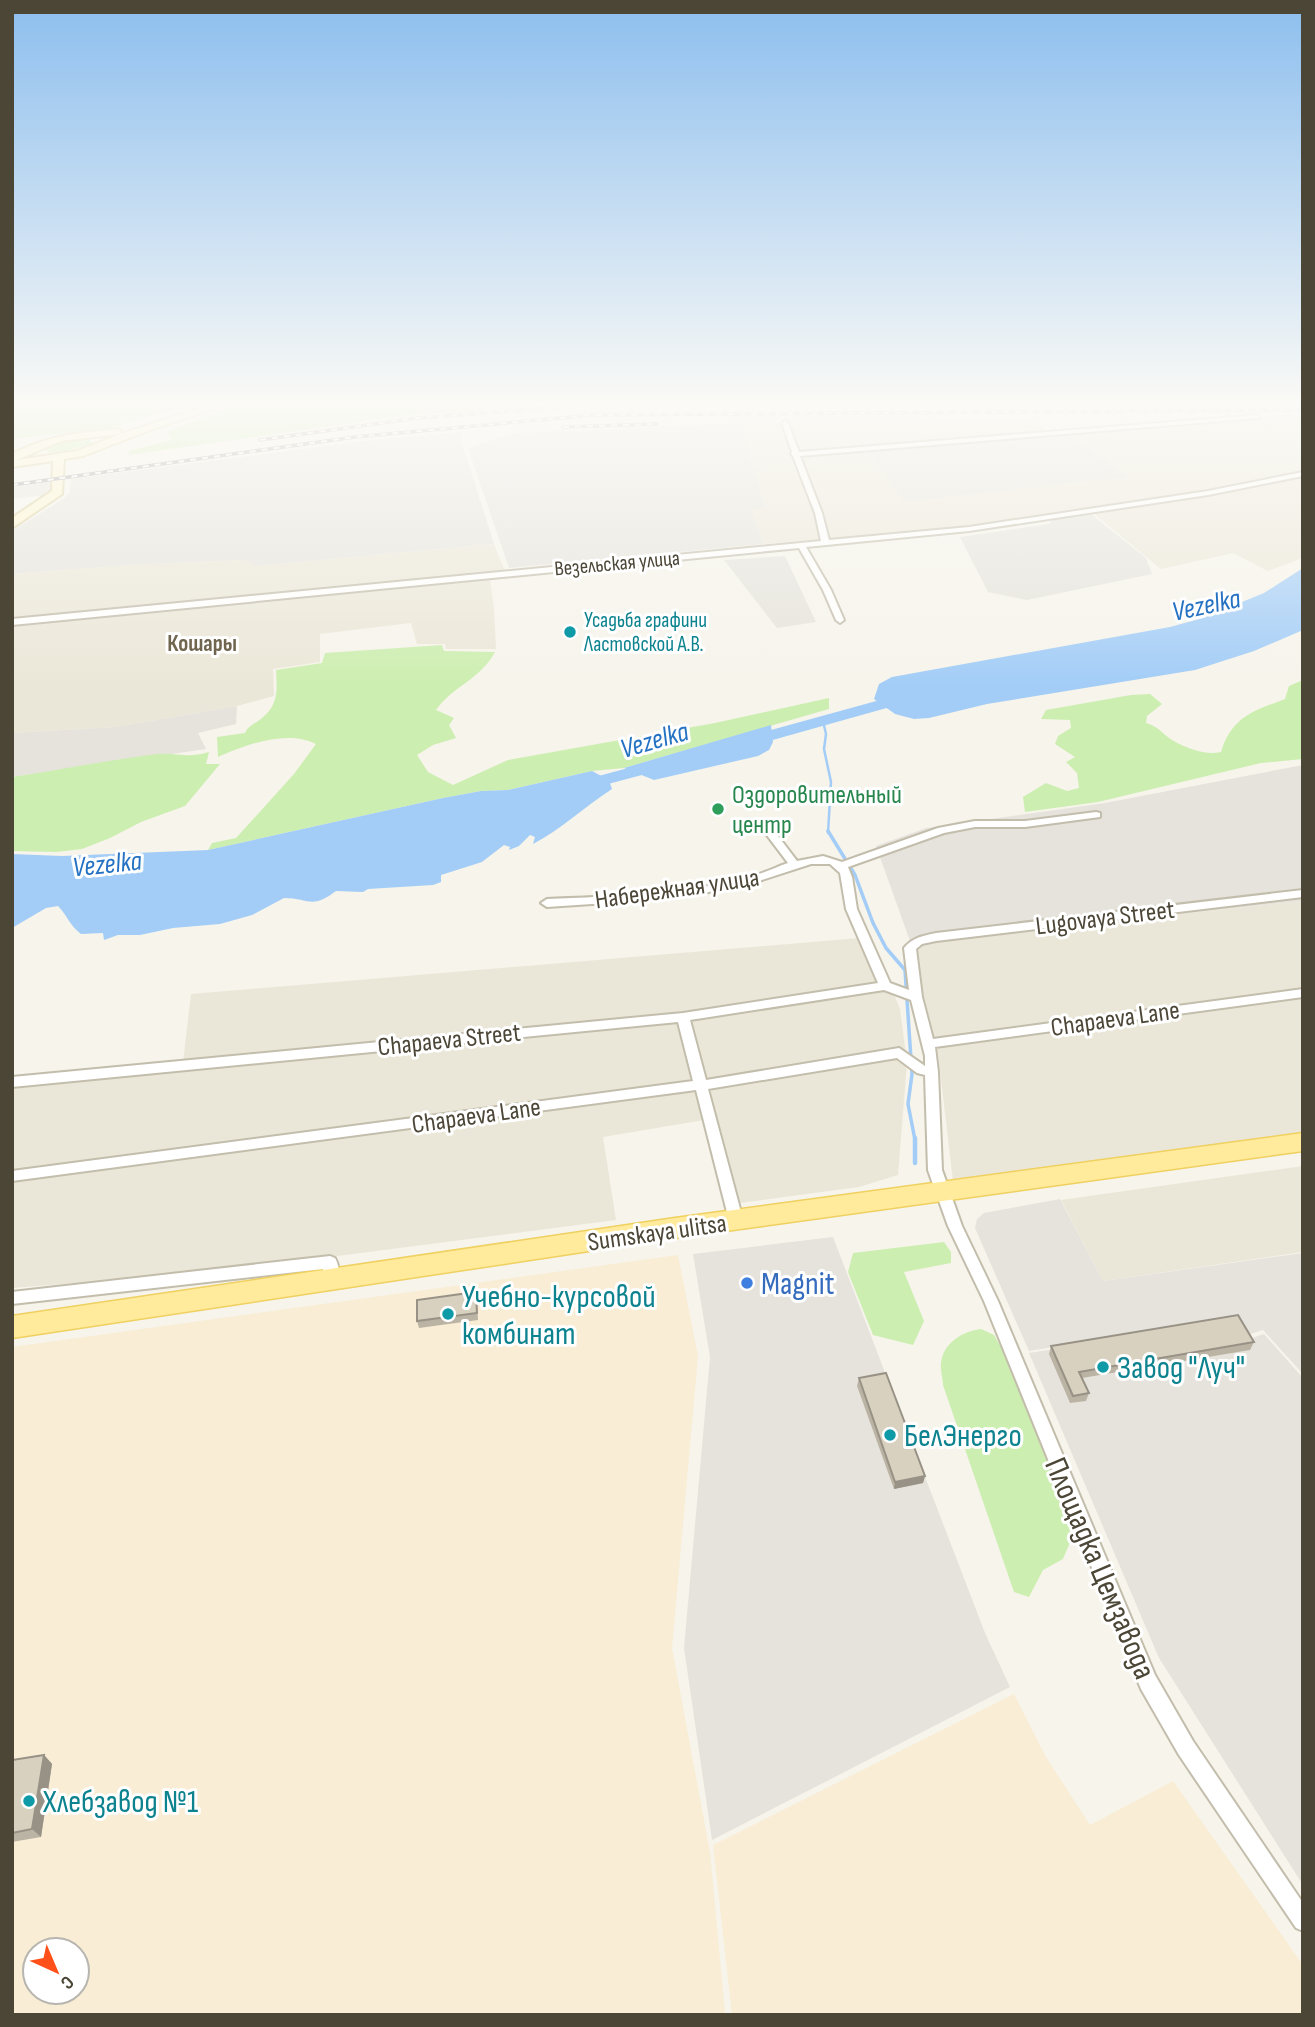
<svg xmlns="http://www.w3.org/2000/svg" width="1315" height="2027" font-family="'Sofia Sans Condensed',sans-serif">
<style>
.residential{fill:#ebe7d8}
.commercial{fill:#f9edd5;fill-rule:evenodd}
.industrial{fill:#e6e3dc}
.green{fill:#cdeeb1}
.water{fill:#a3cdf7}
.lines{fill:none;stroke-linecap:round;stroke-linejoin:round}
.stream-far2{stroke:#a3cdf7;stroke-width:2.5}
.stream-far1{stroke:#a3cdf7;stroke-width:3.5}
.stream{stroke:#a3cdf7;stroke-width:4.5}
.river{fill:#a3cdf7;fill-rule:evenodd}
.street-casing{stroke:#c3bdac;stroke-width:4}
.secondary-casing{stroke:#dace97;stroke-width:4}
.primary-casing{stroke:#efd060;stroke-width:3}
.street{fill:#fff;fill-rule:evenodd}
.secondary{fill:#fff7cc;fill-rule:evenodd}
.primary{fill:#ffeb9b;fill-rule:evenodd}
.rail-casing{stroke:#9a9a9a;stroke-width:3.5}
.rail{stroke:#fff;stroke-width:2;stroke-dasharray:6;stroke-linecap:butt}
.wall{fill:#bbb4a4}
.shaded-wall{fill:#989286}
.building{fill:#d9d1bf;stroke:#989286;stroke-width:2}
.culture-dot{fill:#0f9aa8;stroke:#fff;stroke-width:2.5}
.leisure-dot{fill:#2e9e5b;stroke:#fff;stroke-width:2.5}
.shop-dot{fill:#3f7fe0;stroke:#fff;stroke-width:2.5}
.labels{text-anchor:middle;stroke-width:6;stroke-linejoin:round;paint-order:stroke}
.far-street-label{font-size:21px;fill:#4c4637;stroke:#fff}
.far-culture-label{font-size:21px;fill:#0d838f;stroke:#fff;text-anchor:start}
.far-neighbourhood-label{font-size:23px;font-weight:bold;fill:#70654e;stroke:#fff}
.leisure-label{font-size:26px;fill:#27864d;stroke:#fff;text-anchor:start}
.street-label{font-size:26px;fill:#4c4637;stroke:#fff}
.water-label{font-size:28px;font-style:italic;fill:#2572c3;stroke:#fff}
.near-shop-label{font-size:32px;fill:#366cbe;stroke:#fff;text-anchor:start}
.near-culture-label{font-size:32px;fill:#0d838f;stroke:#fff;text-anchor:start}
.near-street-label{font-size:32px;fill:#4c4637;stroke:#fff}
</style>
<rect width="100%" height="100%" fill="#f6f4eb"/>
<path class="residential" d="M1277,415H1303V558L1268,571L1233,553L1161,569L1089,510L942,529L764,544L751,510L766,507L740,423L1036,422L1048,432L868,448L904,502L1126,477L1069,435Z
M494,544L505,571L489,573L494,609L496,649H446L445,644H417L411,623L320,634V662L273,669L274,696L237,706L116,727L12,733V574L128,565L243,560L256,566Z
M1303,901V1132L953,1181L938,1054L910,941Z
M871,937L900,1009L907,1063L898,1175L859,1187L725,1205L704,1120L603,1137L616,1220L206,1273L12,1288V1089L182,1071L191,994Z
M1303,1166V1252L1103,1281L1061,1200Z"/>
<path class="commercial" d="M678,1255L698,1356L672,1648L710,1852L725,2012L722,2015H12V1347ZM35,1950H77V1992H35Z
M1014,1694L1046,1757L1090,1825L1173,1781L1303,1965V2015H732L713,1845Z"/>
<path class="industrial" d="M740,423L766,508L751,510L764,544L509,568L468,448L515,433Z
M461,432V440L494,544L256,566L243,560L128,565L12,574V531L66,497L70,492L71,479L372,440Z
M1069,435L1127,477L904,502L868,452Z
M59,480L47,499L38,496L12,499L14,487Z
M1091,514L1146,558L1152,574L1027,600L988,592L960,537L1049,524L1053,519Z
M785,556L816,622L777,628L724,560Z
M237,706L236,724L198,733L206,749L12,777V733L116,727Z
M1303,765V901L910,941L876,846L926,828L1105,803Z
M1060,1199L1103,1281L1303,1253V1374L1263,1330L1247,1335L1234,1318L1029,1351L975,1228L977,1219L984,1213Z
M833,1237L985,1633L1010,1687L712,1840L684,1648L710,1357L693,1254Z
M1234,1320L1249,1339L1264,1334L1303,1378V1885L1159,1658L1029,1353Z"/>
<path class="green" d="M12,401H199L111,428L12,439Z
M263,401H606L402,416L129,455V451L172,440L168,433L171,430L233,407Z
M81,438L90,440L92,444L54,454L42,449L50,444Z
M442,645L444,651L495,652C480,680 454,685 436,710L454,718L449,725L456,738L433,745L417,755L428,772L453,785L508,760L715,723L829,698V709L624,768L592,771L508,790L481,791L443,798L208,850L212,843L236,838L294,774L316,744C287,729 245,745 218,757L217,737L245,733C249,725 255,724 262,718C279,704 277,690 276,670L322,663L325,653Z
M1303,680V759L1261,763L1098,802L1025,812L1023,797L1046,783L1067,791L1079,788L1077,773L1066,762L1075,757L1055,744L1058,736L1071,728L1070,720L1041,719L1046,710L1131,695L1150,694L1162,704L1147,716L1146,723C1157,726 1160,731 1169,738C1182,747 1206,756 1221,752C1232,717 1253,711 1285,699L1289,686Z
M209,752L206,764H220L185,806L141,822L110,838L82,849L56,852L12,851V777C60,770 108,760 157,754C179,752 186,759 209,752Z
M944,1242L951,1252V1263L904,1272L924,1321L913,1345L873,1335L848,1272L853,1253Z
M981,1329L994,1335L1001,1347L1050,1460L1073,1535L1063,1559L1043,1570L1029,1597L1014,1592L943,1385C943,1379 940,1370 941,1363C943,1343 963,1331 981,1329Z"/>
<path class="water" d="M1303,568V630L1254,651L1195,670L987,704L929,718L914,719L895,714L874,699L879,684L892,677L1170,627L1203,618L1264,593Z
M771,725L773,742L769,750L758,756L654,780L624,768Z
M592,771L609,780L612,789C585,806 562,829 533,844L535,837L530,835L519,846L509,850L510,847L504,845L482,862L441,875V882L433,885L368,889L363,892L336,891C311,910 309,898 284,898L252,915L220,924L173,928L140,935H118L104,940L103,933L81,934C70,926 67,915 58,906L46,908L12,928V854L62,856L208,850L443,798L481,791L508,790Z"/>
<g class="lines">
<path class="stream-far2" d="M823,721L826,734L824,749L831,782L828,833"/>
<path class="stream-far1" d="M828,831L855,875L873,923L886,948L905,970L912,1074L908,1104L915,1140"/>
<path class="stream" d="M915,1138V1163"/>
<path class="river" d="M909,692L915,694L917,697L915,700L744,748L736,743L738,739Z
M662,759L670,764L668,768L582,791L573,786L576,782Z"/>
<defs>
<path id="street" d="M1257,415L1259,416V418L800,456L822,513L829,540L969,527L1208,491L1303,472V476L1208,495L969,531L806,547L831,590L844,620L840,623L836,620L823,590L799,548L12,625V619L821,541L815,513L793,456L791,454L792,452L782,423L785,421L788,423L799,452Z
M1096,812L1100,813V817L1025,827H975L944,833L848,867L852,877L857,909L890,983L909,990L904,948C913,937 923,936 936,933L1303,890V897L936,941L922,944L916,949L922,997L933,1039L1303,989V997L935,1047L938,1072L942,1170L962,1226L998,1301L1155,1675L1193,1741L1303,1903V1931L1296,1928L1179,1755L1141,1689L984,1301L948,1226L928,1170L925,1075L917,1073L897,1058L708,1089L743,1220L741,1224L736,1226L731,1224L729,1220L696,1090L12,1181V1171L693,1081L678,1022L12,1087V1077L683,1013L878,983L846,909L840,873L830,864H811L759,881L704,893L652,900L547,907L541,903L547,899C615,896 686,895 752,876C765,873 776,867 788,863L763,830L768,827L772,828L797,861L823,856L842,862L938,828L975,821H1025ZM884,990L911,1000L925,1056V1066L899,1048L706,1080L690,1020Z
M330,1256L335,1258C339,1265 341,1277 337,1284L332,1286L327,1284L323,1269L12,1304V1292Z"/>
<path id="secondary" d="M221,401H238L153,429L83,456L64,459L62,494L12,528V518L52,491L53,461L12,467V454C49,435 77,433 117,429L121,430V434ZM120,434L77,451L17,460L61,441Z"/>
<path id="primary" d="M1303,1133V1151L675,1238L12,1338V1316L675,1218Z"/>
</defs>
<use href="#street" class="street-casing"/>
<use href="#secondary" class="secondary-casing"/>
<use href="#primary" class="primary-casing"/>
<use href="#street" class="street"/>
<use href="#secondary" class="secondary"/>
<use href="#primary" class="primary"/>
<defs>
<path id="rail" d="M563,427L657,424
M260,440L417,418L650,401
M12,485L355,437L593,415L1302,410"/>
</defs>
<use href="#rail" class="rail-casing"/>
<use href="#rail" class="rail"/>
</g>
<path class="wall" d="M477,1300L478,1320L419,1328L417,1321Z
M1254,1342L1250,1350L1082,1378L1089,1393L1086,1401L1070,1403L1049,1354L1051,1346Z
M859,1378L925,1476L923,1483L894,1489L857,1386Z
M44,1755L52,1764L41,1837L12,1842V1760Z"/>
<path class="shaded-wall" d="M925,1476L923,1483L894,1489L895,1482Z
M44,1755L52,1764L41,1837L32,1829Z"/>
<path class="building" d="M476,1292L477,1313L417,1321V1300Z
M1238,1315L1254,1342L1079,1372L1089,1393L1073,1396L1051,1346Z
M886,1373L925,1476L895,1482L859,1378Z
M44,1755L32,1829L12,1833V1760Z"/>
<linearGradient id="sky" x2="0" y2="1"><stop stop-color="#8cbeee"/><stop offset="0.59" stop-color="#fbfaf6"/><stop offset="1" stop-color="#fbfaf6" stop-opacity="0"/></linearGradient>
<rect width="1315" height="685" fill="url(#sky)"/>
<g class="culture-dot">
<circle cx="570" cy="632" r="7"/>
<circle cx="448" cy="1314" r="7"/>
<circle cx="1103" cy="1367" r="7"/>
<circle cx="890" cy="1435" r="7"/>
<circle cx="29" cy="1801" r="7"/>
</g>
<circle class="leisure-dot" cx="718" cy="809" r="7"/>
<circle class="shop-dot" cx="747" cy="1283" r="7"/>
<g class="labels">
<g class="far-street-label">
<text transform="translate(617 563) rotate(-5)" y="7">Везельская улица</text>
</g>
<g class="far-culture-label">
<text x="584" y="627">Усадьба графини<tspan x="584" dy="24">Ластовской А.В.</tspan></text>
</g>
<g class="far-neighbourhood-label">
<text x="202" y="651">Кошары</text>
</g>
<g class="leisure-label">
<text x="732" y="803">Оздоровительный<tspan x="732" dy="30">центр</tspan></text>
</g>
<g class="street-label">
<text transform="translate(677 888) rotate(-8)" y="9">Набережная улица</text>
<text transform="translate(1105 917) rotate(-7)" y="9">Lugovaya Street</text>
<text transform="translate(1115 1018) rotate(-8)" y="9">Chapaeva Lane</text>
<text transform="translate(449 1039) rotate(-6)" y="9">Chapaeva Street</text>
<text transform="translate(476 1115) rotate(-8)" y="9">Chapaeva Lane</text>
<text transform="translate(657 1232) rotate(-8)" y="9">Sumskaya ulitsa</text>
</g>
<g class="water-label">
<text transform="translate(1206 604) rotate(-12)" y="10">Vezelka</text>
<text transform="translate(654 739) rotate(-16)" y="10">Vezelka</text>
<text transform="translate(107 863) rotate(-6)" y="10">Vezelka</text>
</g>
<g class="near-shop-label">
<text x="761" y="1294">Magnit</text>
</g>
<g class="near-culture-label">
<text x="462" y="1307">Учебно-курсовой<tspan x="462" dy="37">комбинат</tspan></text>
<text x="1117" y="1378">Завод "Луч"</text>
<text x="904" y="1446">БелЭнерго</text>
<text x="43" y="1812">Хлебзавод №1</text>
</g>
<g class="near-street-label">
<text transform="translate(1101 1568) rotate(67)" y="11">Площадка Цемзавода</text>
</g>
</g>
<rect width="1315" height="2027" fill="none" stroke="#4c4637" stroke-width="28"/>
<g transform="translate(56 1971) rotate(136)"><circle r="33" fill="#ffffff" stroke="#b7b5af" stroke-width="2"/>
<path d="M0-5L12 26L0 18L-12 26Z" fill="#ff5019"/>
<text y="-10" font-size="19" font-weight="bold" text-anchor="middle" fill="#4c4637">С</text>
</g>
</svg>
